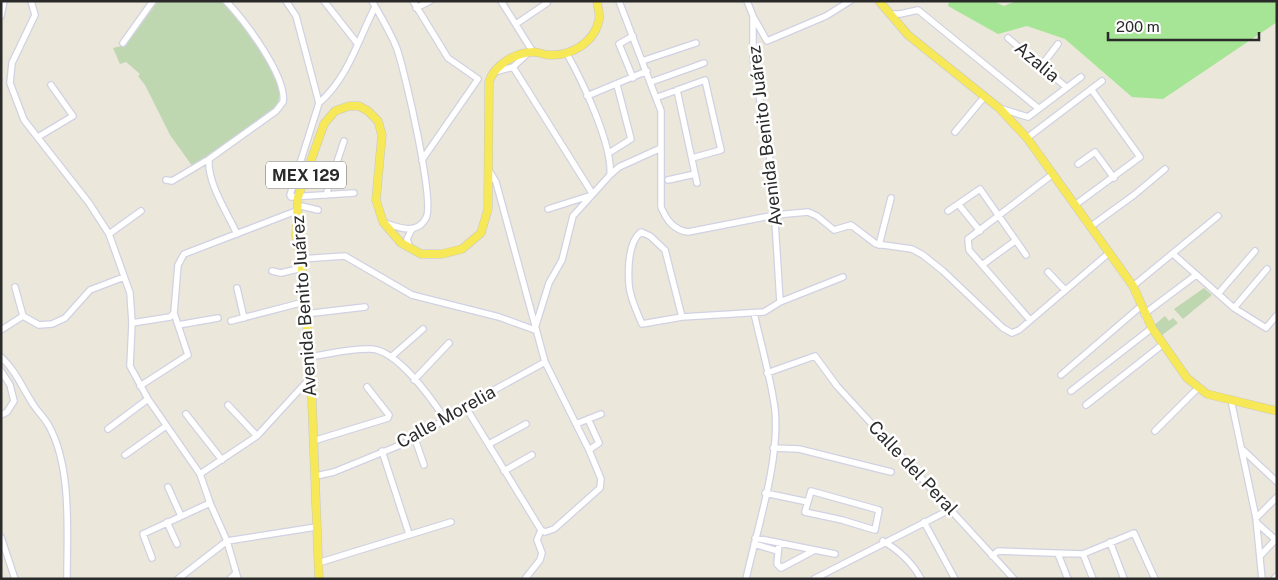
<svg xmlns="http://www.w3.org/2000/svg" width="1278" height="580" font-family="'Public Sans',sans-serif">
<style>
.green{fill:#a5e595}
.cemetery{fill:#bed7b1}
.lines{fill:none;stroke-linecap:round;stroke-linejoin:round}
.minor-casing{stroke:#d0d1e3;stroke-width:8}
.major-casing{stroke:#c8c8c8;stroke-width:9}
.minor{stroke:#fff;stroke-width:5.5}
.major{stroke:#f6e857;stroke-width:8}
.labels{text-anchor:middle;stroke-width:5;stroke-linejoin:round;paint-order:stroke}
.shield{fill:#fff;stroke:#6a6a6a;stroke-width:1}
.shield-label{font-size:16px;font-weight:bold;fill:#2a2a2a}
.street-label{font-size:18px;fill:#2a2a2a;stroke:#fff}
</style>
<rect width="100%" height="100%" fill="#ece7db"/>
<path class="green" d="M949,1H993L1004,6L1016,1H1277V22L1163,99L1132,97L1065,39L1027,26L998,34L948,6Z"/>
<path class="cemetery" d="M158,1H221C238,20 295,83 275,108L193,167L170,135L145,85L138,76L140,74L126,62L120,64L113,48L126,45Z
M1204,288L1212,295L1183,319L1174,309Z
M1165,316L1169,321L1173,318L1178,323L1161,336L1153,326Z"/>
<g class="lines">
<defs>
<path id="minor" d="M31,1L35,15L12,63L10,83L24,120L89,203L109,234L130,293L132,323L130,366L148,399L200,474L210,503L227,541L238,579
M286,1L296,16L319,103L290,195L291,197L354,193
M324,1L357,43
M372,1C381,17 391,33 397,49C405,72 435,202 426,218C417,235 399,228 385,223
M413,1L448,58L478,79L422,160
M501,1L533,52
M619,1L661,111V207C666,219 673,230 688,232L775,215L808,212L817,216L834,230L851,225L876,244L912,249L923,255L943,271L1003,328L1012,333L1019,330L1109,253
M747,1L753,16V59L772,172L780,302
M416,8L430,1
M889,14H900L918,10L1038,108
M1,16L4,1
M754,18L767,41L826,16L850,1
M516,24L547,3
M1008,38L1066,87
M123,43L153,1
M642,61L696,43
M1041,66L1058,44
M513,67L592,193
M494,72L513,67L527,54
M633,78L619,44L633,36
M651,82L704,63
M677,90L697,183
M587,96L647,71
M658,97L705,80L721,150L692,158
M319,103C348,78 358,40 375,7
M999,108L1028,117L1081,77
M955,132L985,96
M38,137L73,116L51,85
M1027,138L1102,81
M609,153L631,139L617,85
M209,159C207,183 227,212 237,234
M1078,164L1095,152L1114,178
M610,175L619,167L661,148
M166,180L172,181L209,159L276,111L283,102C287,76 244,20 226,1
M668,180L695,174
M326,195L344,141
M297,205L318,210
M959,205L980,231
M1075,205L1140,157L1091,89
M548,209L589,196
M948,211L980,189L1026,255
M1090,227L1134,195L1165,169
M109,234L141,211
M879,245L891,198
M410,248L407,239L412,229
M1173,254L1234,308L1266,328L1277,315
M300,259L345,256L412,295L499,317L535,330
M982,265L1015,241
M272,271L281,273L302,268
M1048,272L1065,290
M1133,286L1218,216
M15,287L23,316
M237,288L244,318
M1218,294L1255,251
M1234,308L1267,269
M305,314L365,307
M1144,314L1196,275
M682,317L665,250L650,236L641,232C628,242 628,270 629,285C630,298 637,312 642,324L682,317L764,312L780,302L843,277
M1030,320L969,250L968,239L1053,174
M231,321L304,302
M132,323L170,317L174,313
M178,325L218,318
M535,328L549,283L562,260L573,216L610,175C613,146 582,80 567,54
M1,330L23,316L39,325L52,324L65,318L90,290L124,277
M1,357C15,370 21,385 31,401C36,410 44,417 49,426C72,468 67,532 67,579
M309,357C329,354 351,348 371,349C397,350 431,398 445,419
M391,357L423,329
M1,371L10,385L14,401L7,412L1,415
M767,373L815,356L837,386L1014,579
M1061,375L1140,307
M414,380L449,343
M140,386L188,355L174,313L178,265L184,254L296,211
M1071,391L1152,328
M1231,400L1256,518L1262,579
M228,405L257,436
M1086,405L1162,345
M465,406L541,530L545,532L554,529L600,488L601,479L589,450L545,362L496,182L488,169
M186,414L222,460
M588,419L599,443L589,450
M576,424L601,414
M108,429L148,399
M1155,431L1198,388
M415,439L424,465
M313,441L388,418L389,415L367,387
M489,444L526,424
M773,448L799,449L891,472
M1243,450L1277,482
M382,451L409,534
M125,455L166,426
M504,471L532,455
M200,474L257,436L311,377
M316,476L334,472L415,439L465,406L545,362
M168,487L181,516
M811,491L879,510L875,530L842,520L805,512Z
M765,493L808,502
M1256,518L1277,497
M167,522L177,544
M924,522L955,579
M1257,523L1277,541
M1,537L15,579
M755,538L835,554
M883,541C900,551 912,562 921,579
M1110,542L1124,579
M754,544L778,551
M779,544L777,564L781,568L813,551
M1058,554L1068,579
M1083,554L1093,579
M1261,555L1277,538
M992,556L998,551L1083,554L1134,533L1155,579
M152,558L143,534L210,503
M318,563L451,522
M178,579L227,541L316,527
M230,579L236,573
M525,579L540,560L542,553L537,540L541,530
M746,579C757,529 780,460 775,410C771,378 761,345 754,313
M814,579L951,509
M1274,579L1277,576"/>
<path id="major" d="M879,1L908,35L999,108L1027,138L1133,286L1152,328L1187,378L1207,394L1277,411
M319,579L311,377L302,268L296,236L298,197L324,124L335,111L349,106H359L368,111L378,121L382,135L376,200L383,222L401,243L421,254H442L462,249L481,233L488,209L489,82C494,65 516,52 534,52C539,52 544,55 549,55C571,56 594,43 599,20C600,15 598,7 597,1"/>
</defs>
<use href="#minor" class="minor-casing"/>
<use href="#major" class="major-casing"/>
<use href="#minor" class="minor"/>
<use href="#major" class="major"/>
</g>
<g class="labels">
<rect class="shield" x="266" y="161.5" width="80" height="27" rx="4"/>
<g class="shield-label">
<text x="306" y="181">MEX 129</text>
</g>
<g class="street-label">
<text transform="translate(1037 62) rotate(40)" y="6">Azalia</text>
<text transform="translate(765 136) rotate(-97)" y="6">Avenida Benito Juárez</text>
<text transform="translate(304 306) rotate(-94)" y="6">Avenida Benito Juárez</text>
<text transform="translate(446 417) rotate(-29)" y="6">Calle Morelia</text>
<text transform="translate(913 468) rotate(47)" y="6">Calle del Peral</text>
</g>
</g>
<rect width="1278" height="580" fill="none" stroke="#2a2a2a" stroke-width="5"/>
<path d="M1108 32v8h151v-8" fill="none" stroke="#2a2a2a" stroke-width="2.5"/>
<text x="1116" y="32" font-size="15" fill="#2a2a2a" stroke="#ffffff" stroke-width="4" paint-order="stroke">200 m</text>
</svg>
